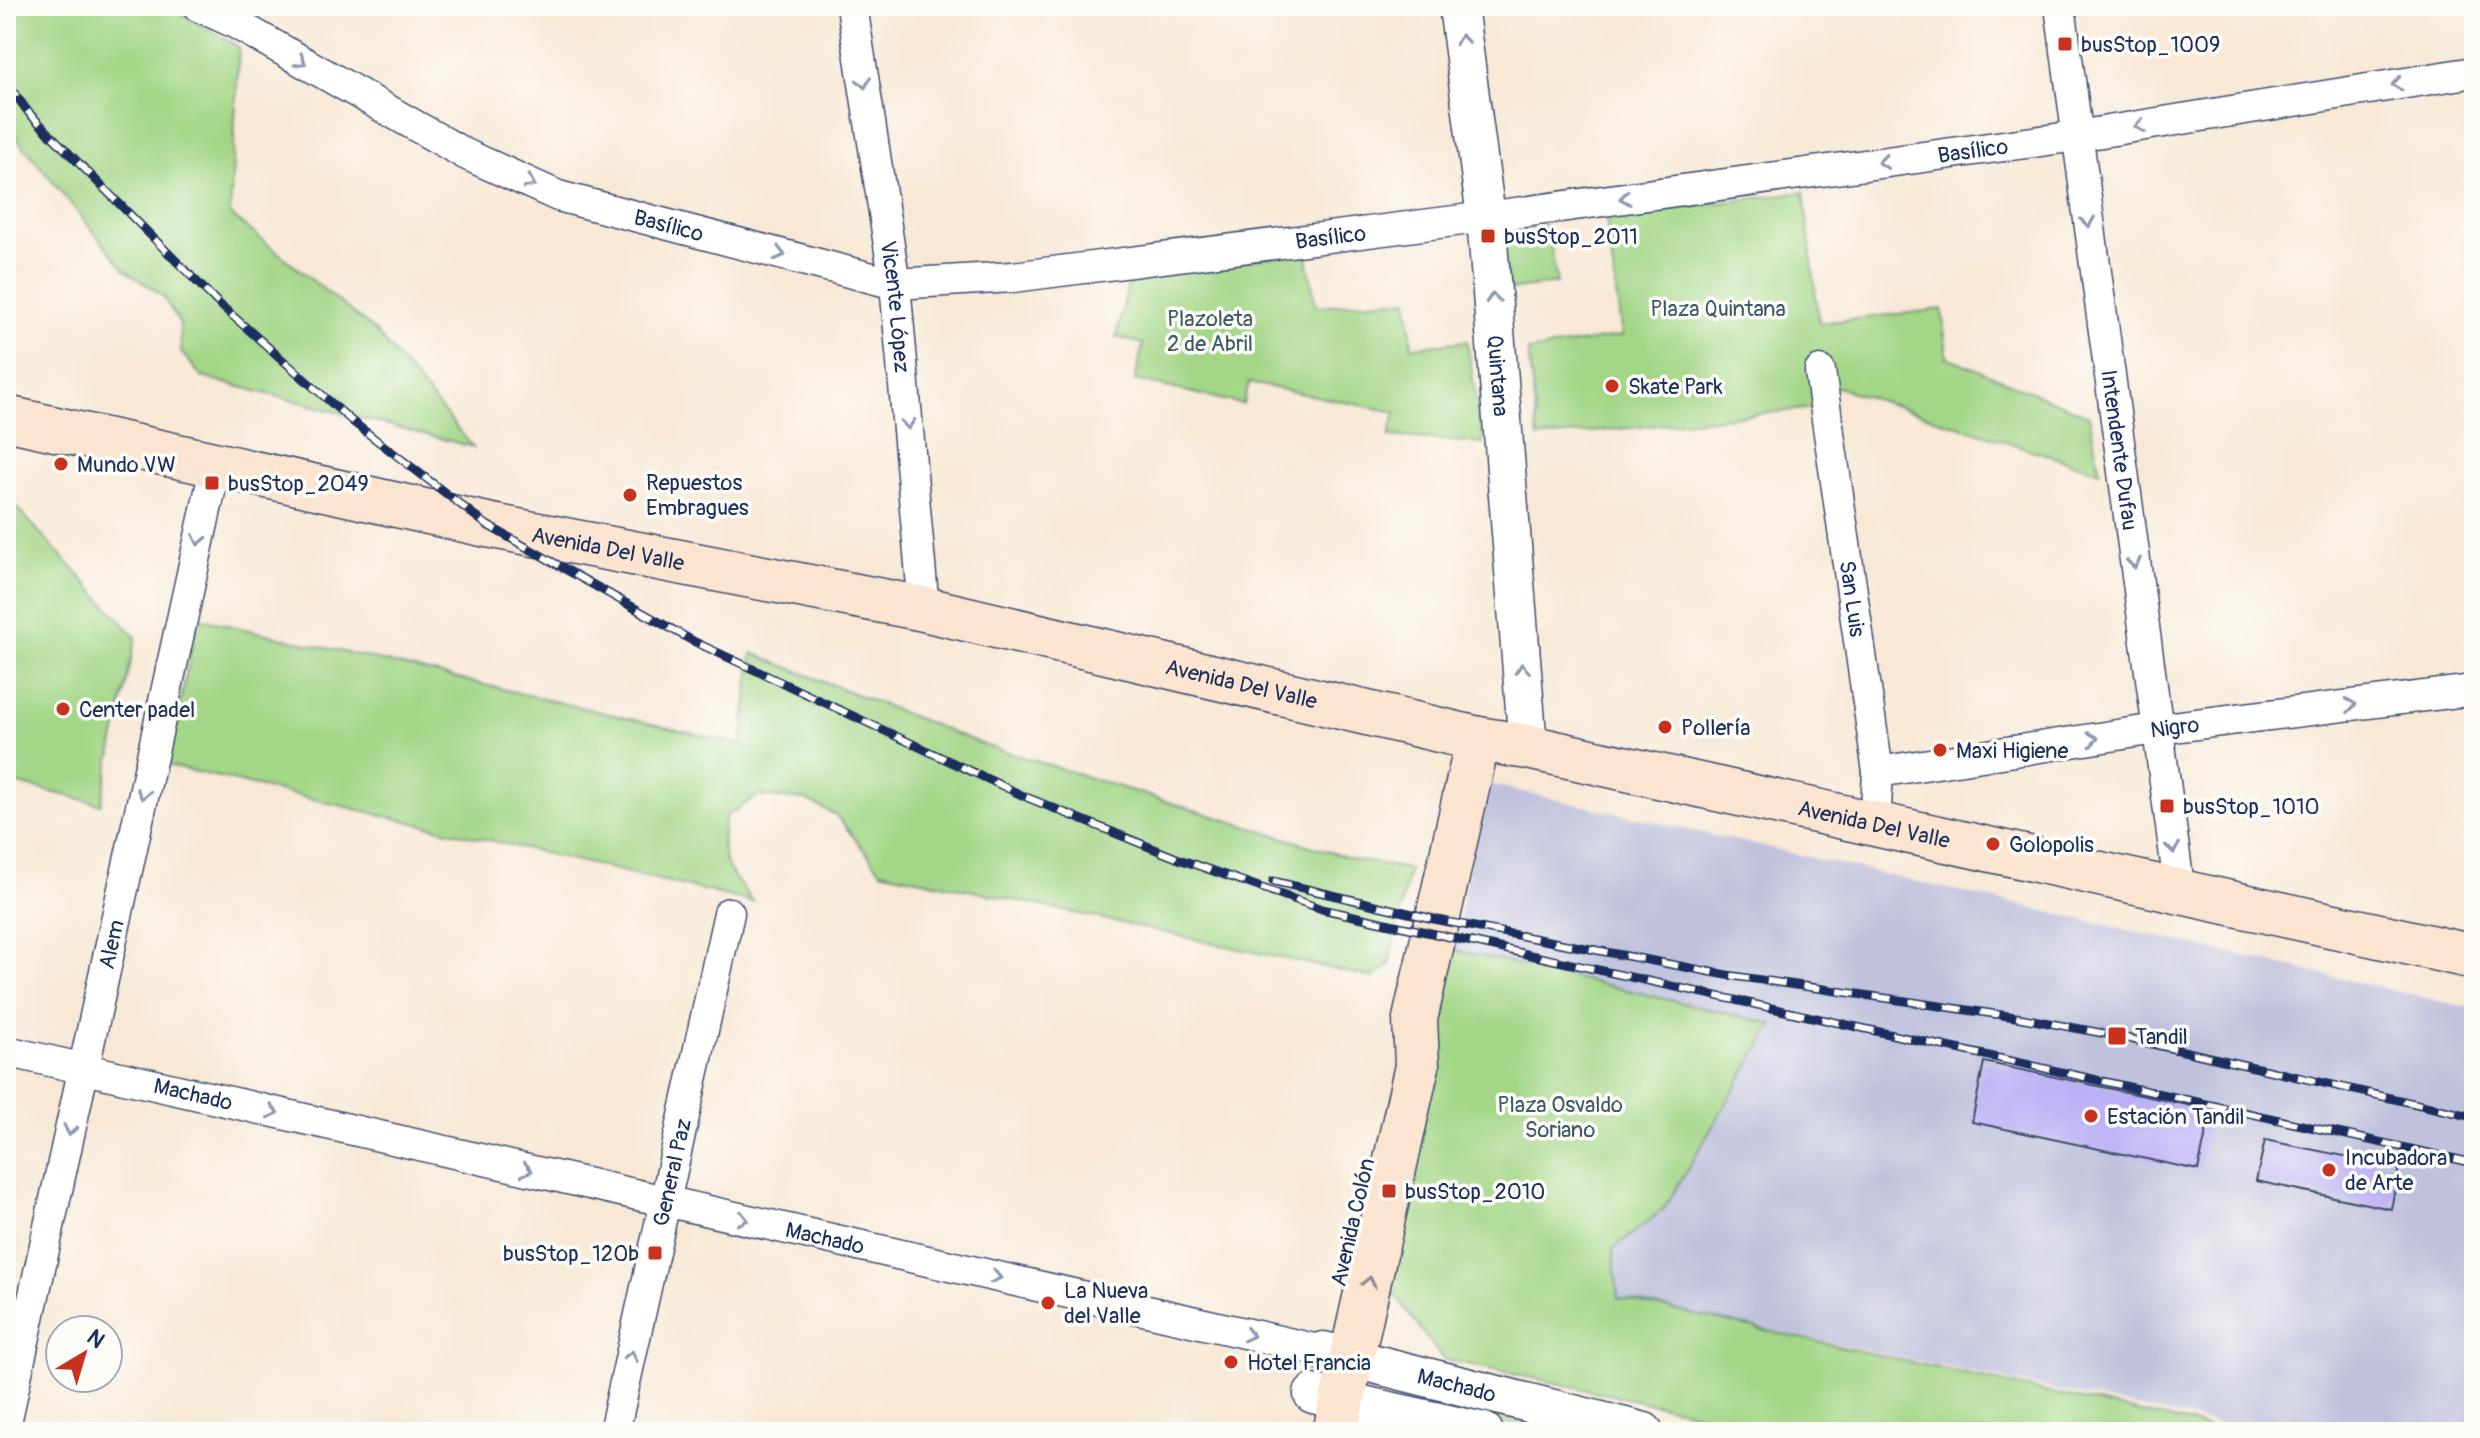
<svg xmlns="http://www.w3.org/2000/svg" width="2480" height="1438" font-family="Pangolin,sans-serif">
<style>
.industrial{fill:#c0c2dd}
.green{fill:#a3d686;stroke:#5f8272;stroke-width:2}
.building{fill:#bbb0f6}
.lines{fill:none;stroke-linecap:round;stroke-linejoin:round}
.minor-casing{stroke:#3c4b70;stroke-width:33}
.tertiary-casing{stroke:#3c4b70;stroke-width:41}
.secondary-casing{stroke:#3c4b70;stroke-width:47}
.minor{stroke:#fff;stroke-width:30}
.tertiary{stroke:#fff;stroke-width:38}
.secondary{stroke:#fce5d0;stroke-width:44}
.rail-casing{stroke:#1b2f5e;stroke-width:9}
.rail{stroke:#fdfcf7;stroke-width:6;stroke-dasharray:18;stroke-linecap:butt}
.oneway{stroke:#8d97ae}
.oneway2{stroke:#8c8a97}
.poi-dot{fill:#c8321e;stroke:#fdfcf7;stroke-width:3}
.labels{text-anchor:middle;stroke-width:7;stroke-linejoin:round;paint-order:stroke}
.poi-label{font-size:22px;fill:#1b2f5e;stroke:#fdfcf7;text-anchor:start}
.street-label{font-size:22px;fill:#1b2f5e;stroke:#fdfcf7}
.park-label{font-size:22px;fill:#3d5968;stroke:#fdfcf7}
</style>
<rect width="100%" height="100%" fill="#fdfcf7"/>
<filter id="ink" filterUnits="userSpaceOnUse"><feTurbulence type="fractalNoise" baseFrequency=".0125" numOctaves="2"/><feDisplacementMap in="SourceGraphic" scale="16" xChannelSelector="R" yChannelSelector="G"/><feConvolveMatrix kernelMatrix="1 2 1 2 8 2 1 2 1" color-interpolation-filters="sRGB"/></filter>
<filter id="wash" filterUnits="userSpaceOnUse"><feTurbulence type="fractalNoise" baseFrequency=".006" numOctaves="4" result="noise"/><feDisplacementMap in="SourceGraphic" scale="32" xChannelSelector="R" yChannelSelector="G"/><feGaussianBlur stdDeviation="1.8" result="paint"/><feColorMatrix in="noise" values="0 0 0 0 0 0 0 0 0 0 0 0 0 0 0 0 0 1.4 0 .05"/><feComposite in="paint" operator="in"/></filter>
<g filter="url(#wash)">
<rect width="100%" height="100%" fill="#f8e8d5"/>
<path class="industrial" d="M1484,783L2474,1009V1432H2254L1618,1298L1613,1249L1664,1209L1454,950Z"/>
<path class="green" d="M6,6H169L239,47L230,214L374,330L473,447L202,377L181,352L180,324L162,295L125,270L6,125Z
M1804,192L1819,323L1942,309L1947,357L2089,416L2100,472L1831,385L1833,406L1538,438L1528,351L1622,336L1606,217Z
M1547,225L1557,283L1509,290L1500,232Z
M1306,252L1316,306L1408,299L1412,347L1467,341L1483,443L1389,436L1396,412L1249,383L1243,404L1135,380L1143,344L1116,337L1130,276Z
M6,496L136,637L101,804L6,781Z
M198,618L742,745L752,653L984,745L1356,860L1409,869L1389,966L1373,978L881,871L836,815L806,800L758,796L725,817C717,861 727,868 753,902L167,765Z
M1454,950L1773,1024L1664,1209L1613,1249L1618,1298L2229,1432H1786L1443,1359L1388,1286Z
M1373,1380L1592,1432H1546L1370,1391Z"/>
<g id="blocks">
<path class="building" d="M1984,1062L2211,1110L2198,1170L1972,1122Z
M2265,1140L2399,1167L2391,1209L2256,1181Z"/>
</g>
</g>
<g filter="url(#ink)">
<use href="#blocks" fill-opacity="0" stroke="#3c4b70" stroke-width="2"/>
<g class="lines">
<defs>
<g id="minor">
<path id="s1" d="M198,6L233,22L465,154L558,196L895,284L1013,277L1486,217L2077,136L2474,72"/>
<path id="s2" d="M852,6L895,284L924,609"/>
<path id="s3" d="M2060,6L2180,893"/>
<path id="s4" d="M1820,371L1878,772L1875,825"/>
<path id="s5" d="M1878,772L2156,729L2474,690"/>
<path id="s6" d="M6,1051L1323,1351"/>
<path id="s7" d="M6,1423L216,464"/>
<path id="s8" d="M614,1432L729,913"/>
</g>
<g id="tertiary">
<path id="s9" d="M1458,6L1486,217L1528,747"/>
<path id="s10" d="M1323,1351L1644,1432"/>
<path d="M1313,1394L1484,1432"/>
</g>
<g id="secondary">
<path id="s11" d="M6,418L487,525L924,609L1478,739L1528,747L2474,957"/>
<path d="M1335,1432L1417,1066L1415,1019L1478,739"/>
</g>
</defs>
<use href="#minor" class="minor-casing"/>
<use href="#tertiary" class="tertiary-casing"/>
<use href="#secondary" class="secondary-casing"/>
<use href="#minor" class="minor"/>
<use href="#tertiary" class="tertiary"/>
<use href="#secondary" class="secondary"/>
<defs>
<path id="rail" d="M6,82L29,113L217,302L353,422L487,525L693,641L1026,797L1179,859L1322,909L2474,1163
M1273,881L1438,920L1727,975L2022,1018L2117,1036L2474,1117"/>
</defs>
<use href="#rail" class="rail-casing"/>
<use href="#rail" class="rail"/>
</g>
<defs><path id="oneway-chevron" d="M-2-3.5L2.5 0L-2 3.5" fill="none" stroke-width="1.6" stroke-linecap="round" stroke-linejoin="round" transform="scale(2)"/></defs>
<g class="oneway">
<use href="#oneway-chevron" transform="translate(1462 40) rotate(-98)"/>
<use href="#oneway-chevron" transform="translate(301 61) rotate(30)"/>
<use href="#oneway-chevron" transform="translate(864 83) rotate(81)"/>
<use href="#oneway-chevron" transform="translate(2397 84) rotate(171)"/>
<use href="#oneway-chevron" transform="translate(2140 126) rotate(171)"/>
<use href="#oneway-chevron" transform="translate(1883 162) rotate(172)"/>
<use href="#oneway-chevron" transform="translate(530 183) rotate(24)"/>
<use href="#oneway-chevron" transform="translate(1625 198) rotate(172)"/>
<use href="#oneway-chevron" transform="translate(2088 222) rotate(82)"/>
<use href="#oneway-chevron" transform="translate(780 254) rotate(15)"/>
<use href="#oneway-chevron" transform="translate(1493 298) rotate(-94)"/>
<use href="#oneway-chevron" transform="translate(908 424) rotate(85)"/>
<use href="#oneway-chevron" transform="translate(199 540) rotate(102)"/>
<use href="#oneway-chevron" transform="translate(2134 563) rotate(82)"/>
<use href="#oneway-chevron" transform="translate(1522 669) rotate(-94)"/>
<use href="#oneway-chevron" transform="translate(2351 705) rotate(-7)"/>
<use href="#oneway-chevron" transform="translate(2093 739) rotate(-9)"/>
<use href="#oneway-chevron" transform="translate(143 794) rotate(102)"/>
<use href="#oneway-chevron" transform="translate(2173 848) rotate(82)"/>
<use href="#oneway-chevron" transform="translate(273 1112) rotate(13)"/>
<use href="#oneway-chevron" transform="translate(70 1130) rotate(102)"/>
<use href="#oneway-chevron" transform="translate(527 1170) rotate(13)"/>
<use href="#oneway-chevron" transform="translate(743 1219) rotate(13)"/>
<use href="#oneway-chevron" transform="translate(996 1277) rotate(13)"/>
<use href="#oneway-chevron" transform="translate(1249 1335) rotate(13)"/>
<use href="#oneway-chevron" transform="translate(631 1356) rotate(-77)"/>
</g>
<use class="oneway2" href="#oneway-chevron" transform="translate(1369 1282) rotate(-77)"/>
</g>
<g class="poi-dot">
<rect x="2057" y="36" width="16" height="16" rx="4"/>
<rect x="1480" y="228" width="16" height="16" rx="4"/>
<circle cx="1612" cy="386" r="8"/>
<circle cx="61" cy="464" r="8"/>
<rect x="204" y="475" width="16" height="16" rx="4"/>
<circle cx="630" cy="495" r="8"/>
<circle cx="63" cy="709" r="8"/>
<circle cx="1665" cy="727" r="8"/>
<circle cx="1940" cy="750" r="8"/>
<rect x="2159" y="798" width="16" height="16" rx="4"/>
<circle cx="1993" cy="844" r="8"/>
<rect x="2107" y="1026" width="20" height="20" rx="4"/>
<circle cx="2091" cy="1116" r="8"/>
<circle cx="2329" cy="1170" r="8"/>
<rect x="1381" y="1183" width="16" height="16" rx="4"/>
<rect x="647" y="1245" width="16" height="16" rx="4"/>
<circle cx="1048" cy="1303" r="8"/>
<circle cx="1231" cy="1362" r="8"/>
</g>
<g class="labels">
<g class="poi-label">
<text x="2081" y="52">busStop_1009</text>
<text x="1504" y="244">busStop_2011</text>
<text x="1628" y="394">Skate Park</text>
<text x="77" y="472">Mundo VW</text>
<text x="646" y="490">Repuestos<tspan x="646" dy="25">Embragues</tspan></text>
<text x="228" y="491">busStop_2049</text>
<text x="79" y="717">Center padel</text>
<text x="1681" y="735">Pollería</text>
<text x="1956" y="758">Maxi Higiene</text>
<text x="2183" y="814">busStop_1010</text>
<text x="2009" y="852">Golopolis</text>
<text x="2135" y="1044">Tandil</text>
<text x="2107" y="1124">Estación Tandil</text>
<text x="2345" y="1165">Incubadora<tspan x="2345" dy="25">de Arte</tspan></text>
<text x="1405" y="1199">busStop_2010</text>
<text x="639" y="1261" text-anchor="end">busStop_120b</text>
<text x="1064" y="1298">La Nueva<tspan x="1064" dy="25">del Valle</tspan></text>
<text x="1247" y="1370">Hotel Francia</text>
</g>
<g class="street-label">
<text dy="8" stroke="none"><textPath href="#s1" startOffset="1842">Basílico</textPath></text>
<text dy="8" stroke="none"><textPath href="#s1" startOffset="522">Basílico</textPath></text>
<text dy="8" stroke="none"><textPath href="#s1" startOffset="1194">Basílico</textPath></text>
<text dy="8" stroke="none"><textPath href="#s2" startOffset="304">Vicente López</textPath></text>
<text dy="8" stroke="none"><textPath href="#s9" startOffset="372">Quintana</textPath></text>
<text dy="8" stroke="none"><textPath href="#s3" startOffset="448">Intendente Dufau</textPath></text>
<text dy="8" stroke="none"><textPath href="#s11" startOffset="616">Avenida Del Valle</textPath></text>
<text dy="8" stroke="none"><textPath href="#s4" startOffset="230">San Luis</textPath></text>
<text dy="8" stroke="none"><textPath href="#s11" startOffset="1264">Avenida Del Valle</textPath></text>
<text dy="8" stroke="none"><textPath href="#s5" startOffset="300">Nigro</textPath></text>
<text dy="8" stroke="none"><textPath href="#s11" startOffset="1912">Avenida Del Valle</textPath></text>
<text dy="8" stroke="none"><textPath href="#s7" startOffset="490">Alem</textPath></text>
<text dy="8" stroke="none"><textPath href="#s6" startOffset="192">Machado</textPath></text>
<text dy="8" stroke="none"><textPath href="#s8" startOffset="266">General Paz</textPath></text>
<text transform="translate(1352 1222) rotate(-77)" y="8">Avenida Colón</text>
<text dy="8" stroke="none"><textPath href="#s6" startOffset="840">Machado</textPath></text>
<text dy="8" stroke="none"><textPath href="#s10" startOffset="138">Machado</textPath></text>
</g>
<g class="park-label">
<text x="1718" y="316">Plaza Quintana</text>
<text x="1210" y="326">Plazoleta<tspan x="1210" dy="25">2 de Abril</tspan></text>
<text x="1560" y="1112">Plaza Osvaldo<tspan x="1560" dy="25">Soriano</tspan></text>
</g>
</g>
<rect width="2480" height="1438" fill="none" stroke="#fdfcf7" stroke-width="32"/>
<g transform="translate(84 1354) rotate(38)"><circle r="38" fill="#fdfcf7" stroke="#a3aaba" stroke-width="2"/>
<path d="M0-6L14 30L0 20L-14 30Z" fill="#c8321e"/>
<text y="-12" font-size="22" font-weight="bold" text-anchor="middle" fill="#1b2f5e">N</text>
</g>
</svg>
